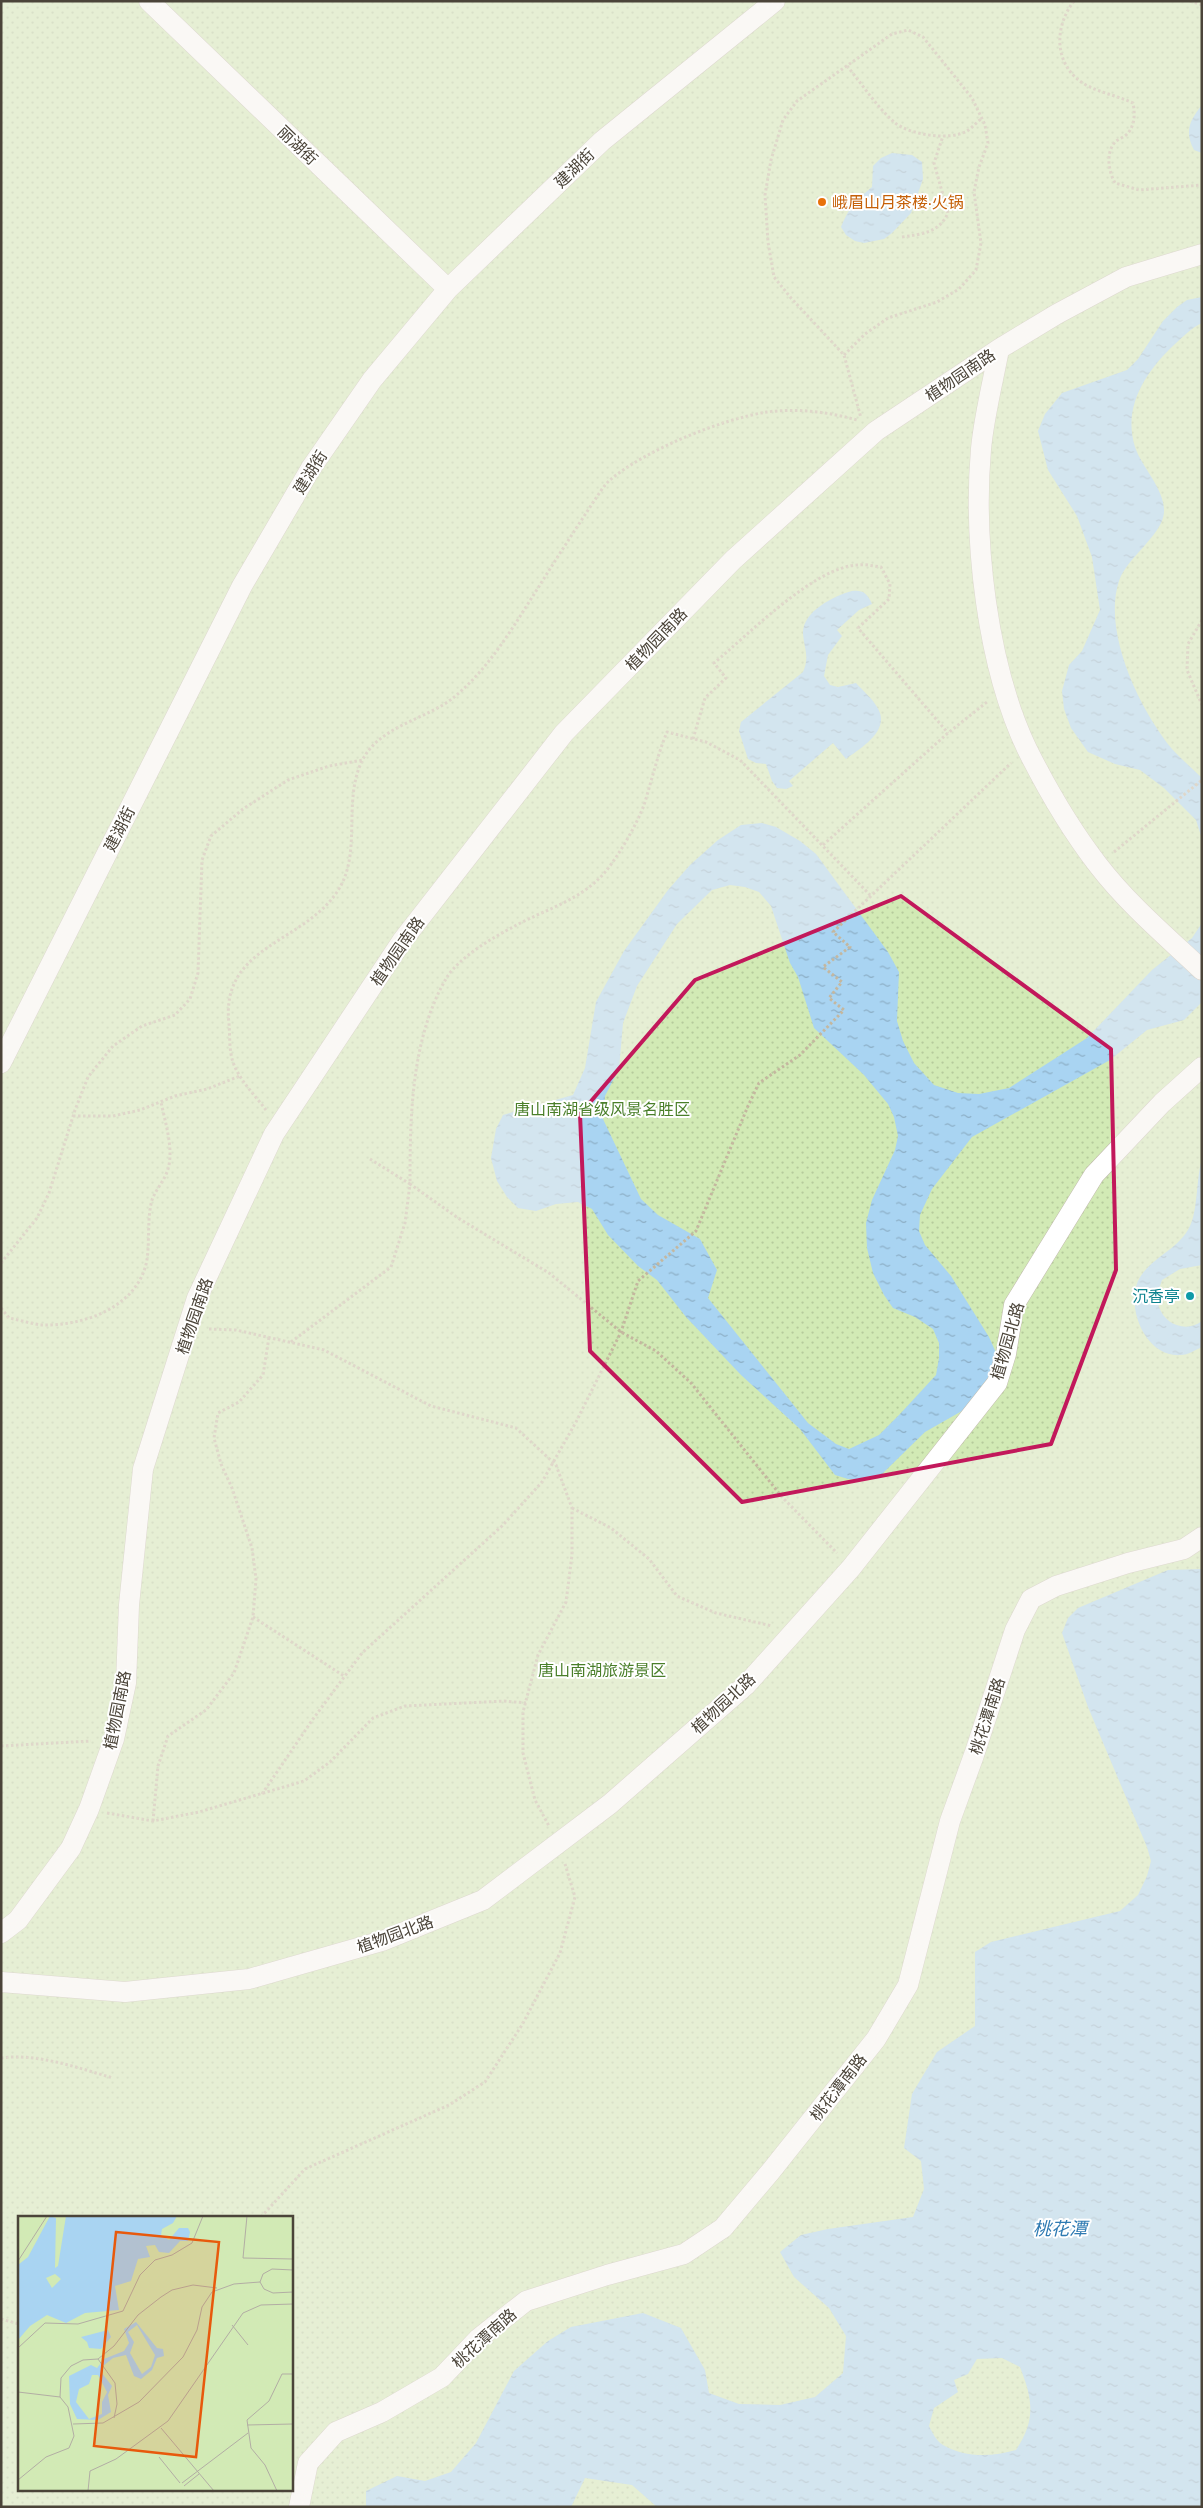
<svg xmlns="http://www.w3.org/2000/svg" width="1203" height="2508" font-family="'Nunito Sans','Noto Sans SC',sans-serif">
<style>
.park{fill:url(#park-dots);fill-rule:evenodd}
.water{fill:url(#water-ripples);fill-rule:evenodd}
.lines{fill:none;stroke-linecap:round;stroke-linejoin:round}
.minor-casing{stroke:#c2bbae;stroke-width:21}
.path{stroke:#c4b79f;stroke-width:3;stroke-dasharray:2.5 2.5;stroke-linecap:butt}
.minor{stroke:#fff;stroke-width:20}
.marked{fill:none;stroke:#c2185b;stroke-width:4;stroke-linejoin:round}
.food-dot{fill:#e8710a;stroke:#fff;stroke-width:2}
.culture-dot{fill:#0f9aa8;stroke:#fff;stroke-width:2}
.labels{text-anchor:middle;stroke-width:4;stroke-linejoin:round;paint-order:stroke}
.street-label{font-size:16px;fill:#4b4439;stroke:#fff}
.food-label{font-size:16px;fill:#c56008;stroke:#fff;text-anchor:start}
.park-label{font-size:16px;fill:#4a7f2a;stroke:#fff}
.culture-label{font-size:16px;fill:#0d838f;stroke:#fff;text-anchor:end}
.water-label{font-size:18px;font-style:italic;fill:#2e7ab2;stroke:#fff}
.inset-road{fill:none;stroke:#b2ada4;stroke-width:1}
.view{fill:#e8590c;fill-opacity:0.15;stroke:#e8590c;stroke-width:2.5}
.inset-edge{fill:none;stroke:#4b4439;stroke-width:2.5}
</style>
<defs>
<pattern id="park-dots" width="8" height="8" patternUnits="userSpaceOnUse" patternTransform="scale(1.25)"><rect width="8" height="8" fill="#d2eab5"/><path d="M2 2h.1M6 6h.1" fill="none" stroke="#b6ca9c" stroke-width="1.8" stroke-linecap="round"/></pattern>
<pattern id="water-ripples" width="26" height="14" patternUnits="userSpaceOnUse" patternTransform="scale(1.25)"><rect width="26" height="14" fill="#a9d4f2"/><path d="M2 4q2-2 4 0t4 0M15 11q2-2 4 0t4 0" fill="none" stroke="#8caec5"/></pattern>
</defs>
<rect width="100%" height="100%" fill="#f6f3ec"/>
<path class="park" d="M1,1H1202V2507H1ZM19,2217H291V2489H19Z"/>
<path class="water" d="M1202,105V153L1194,150C1184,131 1190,120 1202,105Z
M892,153L912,155L922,162L923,179L911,213L892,233L884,239L864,243L855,241L846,235L841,227C850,206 855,201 872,187L873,166L881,158Z
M1202,297V323C1191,328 1184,336 1175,344C1147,370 1122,406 1135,447C1142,468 1165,489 1164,512C1163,535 1127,557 1119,581C1102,632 1140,710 1172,749C1181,759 1192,768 1202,778V839L1196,820L1164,788L1140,770L1115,764L1088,752L1071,728L1064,709L1062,691L1069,665L1082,651L1100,610L1092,557L1077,516L1048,470L1038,431L1045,414L1062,393L1127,370L1138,359L1163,321L1177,307L1187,300Z
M852,591C863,590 867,593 872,604L859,610L837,630L842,636L828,655L824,676L830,685L838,687L856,683C863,691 872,698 877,707C892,730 861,748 846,759L833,743L789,781L793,786L786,789L777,788L772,781L766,764L756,763L748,759L739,731L741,722L803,672C810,656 804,649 803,633C803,611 834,596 852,591Z
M762,823L776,827L800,841L816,854L888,952L899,972L897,1021L903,1041L914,1063L934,1085L958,1093L979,1094L1009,1088L1087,1038L1152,970L1192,938L1202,923V1002L1184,1020L1147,1030L1110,1060L972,1137L932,1189L920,1215L919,1231L925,1245L951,1276L989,1337L998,1357L992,1387L976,1403L925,1432L882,1474L867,1479H848L835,1475L800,1429L741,1375L686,1317L657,1280L638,1266L608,1235L592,1209L578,1202L556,1204L536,1211L518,1208L507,1197L497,1181L491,1158L496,1129L503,1115L573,1095L585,1068L596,1002L624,951L668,890L690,865L718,840L741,825ZM730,885L745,887L759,892L771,906L790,963L798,977L814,1028L864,1075L888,1104L894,1117L898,1136L895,1150L872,1200L866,1223L867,1248L873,1273L884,1295L893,1308L915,1317L933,1329L939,1343V1358L936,1375L900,1414L879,1435L849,1449L836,1444L808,1423L708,1298L717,1270L700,1239L658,1215L641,1199L603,1119L605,1096L619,1069L623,1023L637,986L677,924L712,890Z
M1202,1159V1265L1180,1269L1162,1280C1159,1288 1156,1298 1159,1307C1165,1325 1187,1333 1202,1321V1347C1195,1350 1188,1355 1181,1355C1146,1358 1126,1309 1138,1281C1149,1258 1179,1250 1190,1226C1198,1210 1196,1179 1202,1159Z
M1202,1569V2507H657L632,2485L585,2478L571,2507H366V2491L397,2476L425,2481L451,2472L476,2443L514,2371L548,2341L571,2327L643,2313L681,2328L705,2370L709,2393L739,2404L780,2405L815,2397L843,2373L846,2336L829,2308L794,2277L780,2252L801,2235L828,2229L913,2217L924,2189L921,2161L904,2148L912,2094L937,2052L975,2026V1952L991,1942L1120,1911L1138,1895L1147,1876L1151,1861L1147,1847L1088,1707L1062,1633L1068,1618L1078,1608L1168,1570ZM1002,2358L1020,2367C1033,2400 1036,2420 1016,2450C992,2457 965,2458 943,2445C937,2442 932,2432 929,2426L934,2408L958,2392L954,2380L968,2374L977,2359Z"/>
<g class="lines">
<defs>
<path id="minor" d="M149,1L448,289
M999,349C993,382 984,416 981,449C973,541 987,665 1027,749C1047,789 1071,830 1098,865C1128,904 1167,937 1202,970
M1,1063L242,586L311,468L372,380L448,289L602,141L775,1
M1,1933L18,1920L71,1848L89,1809L114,1739L126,1683L129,1605L143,1469L197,1298L274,1134L402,941L564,733L733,560L876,431L999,349L1057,314L1126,277L1202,254
M1,1982L125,1992L249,1979L382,1941L483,1900L610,1804L746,1685L851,1568L997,1383L1006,1354L1014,1305L1094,1175L1162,1103L1202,1067
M299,2507L308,2463L336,2432L382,2412L442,2377L479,2338L526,2301L607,2275L684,2254L723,2228L771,2171L876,2039L908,1985L950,1821L974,1755L1015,1630L1031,1599L1056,1586L1128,1563L1184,1549L1202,1537"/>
</defs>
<use href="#minor" class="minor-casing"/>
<path class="path" d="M1074,1C1053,28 1054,67 1086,85C1101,93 1118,96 1133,103C1135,113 1135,125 1128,133C1125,137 1118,139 1115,142C1105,154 1109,172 1115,183L1139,190L1202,185
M1190,1L1202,5
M847,66C862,84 876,106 894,122C909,135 950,141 967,131C972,128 977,122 982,118
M902,237C922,234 939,233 948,213L934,163L943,136
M844,355L865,334L888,318L937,302L959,289L976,270L981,243L974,192L979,167L988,143L985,125L972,98L923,37L908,30L892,34L797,101L783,120L771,160L765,195L768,242L774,277L791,298L844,355L861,418
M1202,620L1188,644L1187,670L1202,705
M693,739L705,698L726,678L714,663C747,636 815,566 858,565C865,564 873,566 881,567L890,584L889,599L858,628L948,733
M823,845L948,733L987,702
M1114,852L1202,780
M266,1110C255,1095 239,1080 233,1062C229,1051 230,1036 229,1024C220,946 302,944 337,892C363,854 342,802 362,761C379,726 425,720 453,698C489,669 513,627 538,588C556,559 575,530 594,501C599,494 604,485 610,480C645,450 722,419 767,412C797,408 829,412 857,420
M73,1116H113L140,1110L175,1096L207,1089L240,1076
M370,1159L410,1184C410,1116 411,1038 447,977C460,957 492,938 513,927C545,909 581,901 606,871C619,855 637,824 644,805C652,780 657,756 667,732L706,742L740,760L870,895
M1,1263L37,1218L49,1193L75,1110L88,1077L113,1046L142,1026L175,1015L190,999L198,973L202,860L211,836L243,809L288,780L329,766L363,760
M1,1308L9,1318C20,1320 32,1324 42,1325C82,1326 132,1309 145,1268C151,1250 146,1221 152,1200C156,1189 165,1180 168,1169C174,1149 165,1122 161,1102
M209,1329L236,1330L324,1350L431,1406L516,1428L556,1465L572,1508V1555L566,1602L538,1655L523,1712V1753L535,1800L549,1826
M291,1342L391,1267L405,1223L410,1184L458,1218L549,1273L621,1332L656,1351L691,1383L782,1497L837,1553
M572,1508L611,1528L649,1559L677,1596L716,1613L772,1626
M253,1617L344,1676
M1,1746L91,1741
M262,1794L313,1719L362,1653L502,1526L542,1482L576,1422L621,1332L638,1281L696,1231L748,1106L759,1083L800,1055L844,1010L829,998L842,982L823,967L850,947L833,932L1011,763
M107,1813L153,1821L199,1812L304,1781L330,1762L373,1718L405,1706L504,1701L526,1703
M153,1821L158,1766L168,1736L206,1710L234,1673L253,1617L256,1579L252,1548L232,1488L221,1464L214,1438L218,1413L239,1402L263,1375L269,1337
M1,2058C38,2053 78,2068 113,2078
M261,2217L305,2169L449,2105L485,2082L522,2025L560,1953L575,1897L565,1864
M1,2319L19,2324"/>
<use href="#minor" class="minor"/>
</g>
<path d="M0 0H1203V2508H0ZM901,896L1111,1049L1116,1270L1051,1444L742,1502L590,1351L580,1114L695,980Z" fill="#f6f3ec" fill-opacity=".55" fill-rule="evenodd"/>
<path class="marked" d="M901,896L1111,1049L1116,1270L1051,1444L742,1502L590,1351L580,1114L695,980Z"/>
<circle class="food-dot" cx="822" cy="202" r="5"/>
<circle class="culture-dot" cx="1190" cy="1296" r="5"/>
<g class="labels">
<g class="street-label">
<text transform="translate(298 145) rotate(44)" y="6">丽湖街</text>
<text transform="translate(574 168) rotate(-44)" y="6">建湖街</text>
<text transform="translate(960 375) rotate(-34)" y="6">植物园南路</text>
<text transform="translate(310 472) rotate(-58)" y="6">建湖街</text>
<text transform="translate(656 639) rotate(-46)" y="6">植物园南路</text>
<text transform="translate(119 829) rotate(-63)" y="6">建湖街</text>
<text transform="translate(397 951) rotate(-55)" y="6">植物园南路</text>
<text transform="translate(194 1316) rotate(-71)" y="6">植物园南路</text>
<text transform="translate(1007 1341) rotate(-74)" y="6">植物园北路</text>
<text transform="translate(723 1703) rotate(-43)" y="6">植物园北路</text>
<text transform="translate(117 1710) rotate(-79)" y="6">植物园南路</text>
<text transform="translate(987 1716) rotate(-72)" y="6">桃花潭南路</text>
<text transform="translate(395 1934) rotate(-20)" y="6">植物园北路</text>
<text transform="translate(838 2087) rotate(-52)" y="6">桃花潭南路</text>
<text transform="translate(484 2338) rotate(-42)" y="6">桃花潭南路</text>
</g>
<g class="food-label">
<text x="832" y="208">峨眉山月茶楼·火锅</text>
</g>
<g class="park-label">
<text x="602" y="1115">唐山南湖省级风景名胜区</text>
<text x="602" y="1676">唐山南湖旅游景区</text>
</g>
<g class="culture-label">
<text x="1180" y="1302">沉香亭</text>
</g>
<g class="water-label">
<text x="1060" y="2235">桃花潭</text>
</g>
</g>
<g transform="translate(18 2216)">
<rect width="275" height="275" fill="#f6f3ec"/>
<path d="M0,0H275V275H0Z" fill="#d2eab5"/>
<path d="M32,0L38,2L37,52L40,50L48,0H159L155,7L144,13L143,19L151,24L161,12H170L172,16L170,25H162L151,37L141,36L137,29L128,30L132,41L120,43L113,65L97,70L101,94L67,97L48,107L29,99L12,110L0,124V49L10,41ZM37,58L43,63L34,72L28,62ZM118,106L139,132L145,133L146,140L139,142L134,154L123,163L116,160L108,139L95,142L85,150L83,156L94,170L90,179L93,196L80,204L59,203L52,188L51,160L73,149L79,152L86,143L106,135L111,127L106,113ZM119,109L137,139L133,151L124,158L112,137L116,126L110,116ZM74,159H80L89,176L84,186V198L71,203L58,186L61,173L71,168ZM90,114L93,121L83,133L71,132L69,126L63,121Z" fill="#a9d4f2" fill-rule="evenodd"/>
<path class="inset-road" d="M229,0L225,42L275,43M0,45L29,0M242,66L245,58L254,53L275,54M242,66L246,73L255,77L275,76M214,109L230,129M0,132L27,107L60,108L105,95L122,59L137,44L154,39L174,27L185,0M80,143L97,167L99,188L96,202M0,176L42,181L50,191L56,220L51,232L28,241L0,264M42,181L43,162L53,150L65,144L80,143L96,130L120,99L143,81L154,74L175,69L199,72M55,208L85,207L121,186L165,141L179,114L184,91L194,76L216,68L242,66M229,209L275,208M143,212L196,275M141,241L162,267M164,267L230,217M166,270L181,258M70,275L72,255L98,243L150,205L225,97L243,89L275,88M259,275L247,249L233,232L229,204L251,185L264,158H275"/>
<path class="view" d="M98,16L201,26L178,241L76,230Z"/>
<rect width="275" height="275" class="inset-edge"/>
</g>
<rect width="1203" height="2508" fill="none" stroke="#4b4439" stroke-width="5"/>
</svg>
